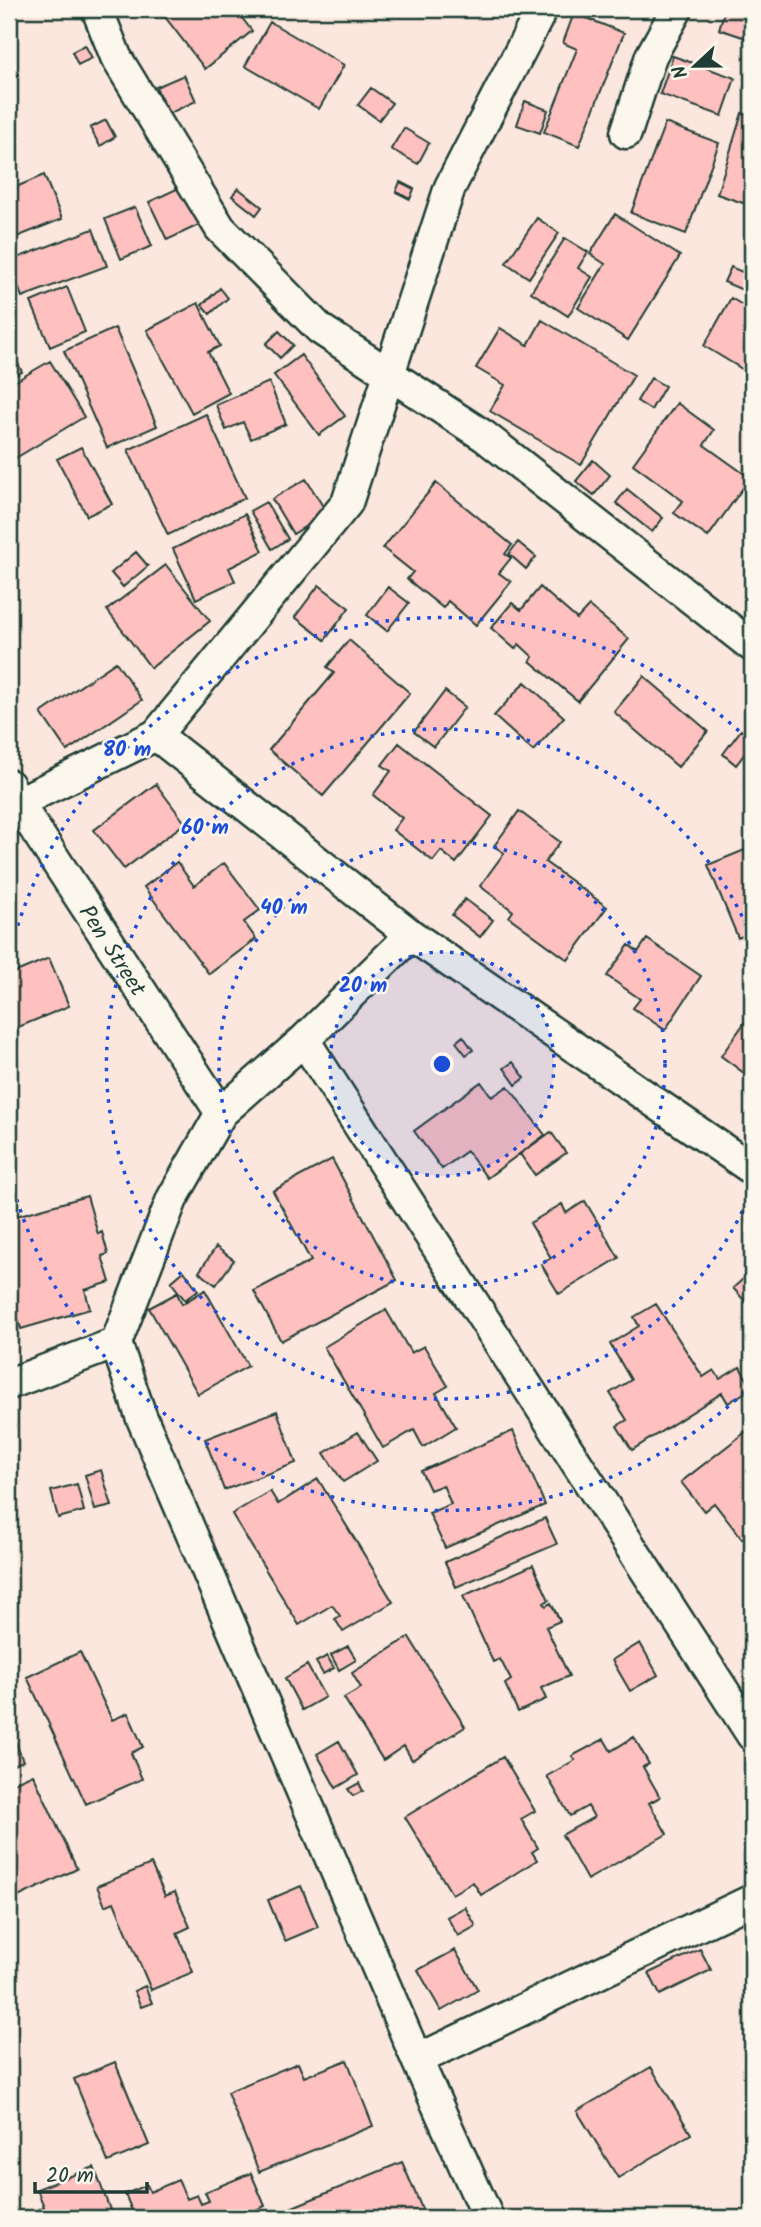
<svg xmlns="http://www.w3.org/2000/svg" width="761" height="2227" font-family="Kalam,sans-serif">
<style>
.building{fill:#fec1bf;stroke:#1f3d34;stroke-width:2}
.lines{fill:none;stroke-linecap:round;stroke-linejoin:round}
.minor-casing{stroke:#1f3d34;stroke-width:35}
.minor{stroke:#fbf7ec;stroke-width:30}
.ring{fill:none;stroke:#1d4ed8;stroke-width:3.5;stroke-dasharray:3.5 7}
.labels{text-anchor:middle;stroke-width:5;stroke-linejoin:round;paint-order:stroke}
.street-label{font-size:23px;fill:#1f3d34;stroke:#fbf7ec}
.centre{fill:#1d4ed8;stroke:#fbf7ec;stroke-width:3.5}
.ring-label{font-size:21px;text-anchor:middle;font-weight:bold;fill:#1d4ed8;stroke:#fbf7ec;stroke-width:5;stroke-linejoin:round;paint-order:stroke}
</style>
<rect width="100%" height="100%" fill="#fce7de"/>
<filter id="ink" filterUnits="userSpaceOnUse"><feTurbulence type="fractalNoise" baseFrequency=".0143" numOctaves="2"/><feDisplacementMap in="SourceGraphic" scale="14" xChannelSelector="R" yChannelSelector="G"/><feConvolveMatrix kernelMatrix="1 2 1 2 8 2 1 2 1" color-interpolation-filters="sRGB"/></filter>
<g filter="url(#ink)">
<path class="building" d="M159,9H235L252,31L205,69Z
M725,9H745L752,11V40L719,29Z
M574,13L624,33L579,146L544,132L577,49L563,43Z
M270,22L344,65L319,109L245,66Z
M85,45L92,58L78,65L72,52Z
M673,56L735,78L722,116L660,94Z
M184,75L196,101L168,114L156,87Z
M371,88L392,103L379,120L358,105Z
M525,101L548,110L540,133L517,125Z
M742,113L752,116V206L717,194Z
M106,120L115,137L100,146L90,128Z
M665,123L719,143L686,234L631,213Z
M404,128L429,143L418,164L391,149Z
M44,175L62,219L9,240V190Z
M400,182L414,189L410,199L396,192Z
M185,185L203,223L167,240L149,202Z
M238,188L262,207L256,215L232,196Z
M135,207L152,246L121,259L105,219Z
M615,214L680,256L628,340L578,308L605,264L590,254Z
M537,218L559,233L529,278L506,263Z
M93,229L107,266L22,297L9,261Z
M565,238L588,252L578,268L592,277L568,316L531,292Z
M752,247V294L724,282L731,267L742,272Z
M67,287L85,332L50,347L31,302Z
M220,288L228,298L210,314L202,305Z
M731,298L752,311V375L704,346Z
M198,303L220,346L208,352L229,393L192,413L147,330Z
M542,320L634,375L581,465L490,411L505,385L476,368L500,328L528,345Z
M115,328L157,426L107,448L64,351Z
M279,331L293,345L280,358L266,344Z
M9,344L22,372L9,378Z
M301,355L345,416L319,435L274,375Z
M50,361L84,417L9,462V385Z
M651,378L665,386L651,410L637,401Z
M269,382L286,424L251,439L243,422L226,430L216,405Z
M677,403L714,430L704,445L750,478L708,537L674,513L683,501L633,464Z
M206,414L245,498L168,535L128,450Z
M81,447L112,504L87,516L57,459Z
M593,460L610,475L594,495L576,481Z
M306,479L327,513L293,534L272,499Z
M436,483L512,545L505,554L511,558L499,573L511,582L476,625L448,601L443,608L407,579L413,572L383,548Z
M627,489L663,518L652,532L616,503Z
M266,502L288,539L272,549L250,511Z
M245,514L263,551L229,568L235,581L196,599L173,549Z
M518,542L536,557L526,569L509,554Z
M136,552L148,566L123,587L111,573Z
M166,565L210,621L151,668L107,610Z
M319,585L349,608L325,640L295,617Z
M388,587L409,603L387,631L367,615Z
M540,587L577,619L589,606L629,639L578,701L530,661L533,657L519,644L515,649L491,628L512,603L521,610Z
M349,640L410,693L323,796L269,750L334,673L327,667Z
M116,662L142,700L67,751L41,713Z
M644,676L708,731L678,767L614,712Z
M525,682L564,717L533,751L494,716Z
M445,691L465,707L434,747L414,732Z
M741,730L752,738V744L736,765L723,754Z
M399,743L492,816L456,863L441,851L433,861L393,830L402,818L373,795L391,771L382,765Z
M156,784L185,823L124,869L94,830Z
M519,811L560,842L545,862L607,907L568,960L509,917L513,911L480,886L504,853L494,846Z
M752,847V932L738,938L708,865Z
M177,862L194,886L224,863L260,910L244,922L256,939L209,974L144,887Z
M465,899L493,920L480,937L452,915Z
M647,939L701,976L665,1030L633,1008L640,999L607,976L629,945L638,952Z
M49,958L69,1006L9,1031V975Z
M752,1012V1079L721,1056Z
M463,1036L473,1050L466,1055L456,1042Z
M513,1062L525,1078L516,1085L504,1068Z
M481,1082L492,1097L508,1086L545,1135L487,1178L467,1151L442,1169L414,1131Z
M551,1132L566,1153L535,1175L520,1154Z
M332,1159L397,1280L281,1341L254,1291L311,1261L273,1191Z
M87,1196L98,1234L102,1232L108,1254L102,1256L110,1282L85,1290L90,1309L21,1329L9,1287V1218Z
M585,1201L619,1258L559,1294L541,1264L551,1258L530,1223L562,1204L566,1213Z
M216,1247L234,1260L216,1285L199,1272Z
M184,1271L198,1290L185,1300L171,1282Z
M752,1271V1309L733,1288Z
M205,1290L248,1366L198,1394L149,1308L177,1293L182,1304Z
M656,1304L703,1377L714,1370L720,1379L740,1367L752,1388L728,1403L722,1393L632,1450L617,1426L627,1420L610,1393L631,1380L610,1344L639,1326L634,1317Z
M386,1310L411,1353L424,1346L448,1386L436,1393L456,1427L423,1447L414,1430L383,1448L324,1347Z
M277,1411L296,1463L224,1490L205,1439Z
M752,1427V1531L742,1539L714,1503L704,1511L681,1482Z
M513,1431L545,1505L445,1548L429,1513L451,1504L443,1485L430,1490L421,1471Z
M358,1432L377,1461L343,1482L324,1453Z
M101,1470L112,1506L95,1510L85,1475Z
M318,1479L393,1602L343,1632L335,1619L340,1616L332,1605L299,1625L232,1514L270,1491L278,1504Z
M77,1484L84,1511L58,1518L51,1491Z
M545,1518L557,1544L456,1587L445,1562Z
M533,1565L549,1600L544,1603L546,1606L551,1603L560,1621L546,1627L569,1676L541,1688L546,1699L518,1712L505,1684L511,1680L500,1659L493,1662L463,1596Z
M409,1637L465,1727L412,1760L404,1746L383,1760L344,1698L361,1688L352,1673Z
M640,1643L658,1675L630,1691L612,1660Z
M348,1646L356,1660L339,1670L331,1655Z
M80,1652L112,1720L128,1713L143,1747L131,1753L142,1779L86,1804L27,1677Z
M327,1656L334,1668L323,1674L316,1662Z
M307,1665L325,1697L302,1710L285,1678Z
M9,1725L23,1761L9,1767Z
M634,1737L649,1764L643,1767L660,1797L649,1803L667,1834L587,1880L562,1835L594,1817L588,1806L570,1816L547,1776L575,1760L572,1756L604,1739L611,1751Z
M339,1741L358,1775L336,1788L317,1754Z
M503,1757L535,1811L521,1819L538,1848L532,1852L537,1860L481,1895L473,1882L452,1894L405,1817Z
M33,1774L77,1869L14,1899L9,1888V1785Z
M359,1783L363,1791L353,1796L348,1789Z
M151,1864L165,1896L175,1892L190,1927L177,1933L193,1972L151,1990L114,1902L105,1906L97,1886Z
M301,1886L318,1927L285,1941L268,1900Z
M465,1907L476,1926L458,1936L447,1917Z
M752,1937V1955L750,1956L744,1940Z
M700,1949L711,1970L660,1995L649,1973Z
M455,1950L478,1990L441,2011L418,1970Z
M145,1986L152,2003L141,2007L134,1991Z
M347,2060L373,2126L259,2172L227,2092L298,2063L304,2077Z
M115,2062L149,2145L108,2162L74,2079Z
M651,2067L691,2134L618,2178L577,2111Z
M402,2162L426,2218H266Z
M94,2167L113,2218H34L32,2212L44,2207L37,2189Z
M251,2173L265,2206L237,2218H135L125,2194L147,2185L150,2192L178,2180L187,2199L197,2195L201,2204L209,2201L205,2192Z"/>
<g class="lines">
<defs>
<path id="minor" d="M97,9L116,57L220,228L320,329L484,436L752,646
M626,133L651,56L677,9
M156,735L411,935L752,1169
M9,785L18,803L221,1113
M9,807L156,735L347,503L450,187L542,9
M411,935L304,1040L221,1113L172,1199L116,1343L141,1416L417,2060L488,2218
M304,1040L752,1735
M9,1384L116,1343
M417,2060L752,1900"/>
</defs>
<use href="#minor" class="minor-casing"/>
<use href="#minor" class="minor"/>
</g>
</g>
<circle cx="442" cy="1064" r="112" fill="#1d4ed8" fill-opacity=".12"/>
<g class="ring">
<circle cx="442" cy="1064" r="112"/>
<circle cx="442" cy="1064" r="223"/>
<path d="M751 1192A335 335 0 1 1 751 936"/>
<path d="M752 1385A446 446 0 0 1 9 1172M9 956A446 446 0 0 1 752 743"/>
</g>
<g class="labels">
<g class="street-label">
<text transform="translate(113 950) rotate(57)" y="8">Pen Street</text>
</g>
</g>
<circle cx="442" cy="1064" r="10" class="centre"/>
<g class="ring-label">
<text x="127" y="756">80 m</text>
<text x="205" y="834">60 m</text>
<text x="284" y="914">40 m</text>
<text x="363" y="992">20 m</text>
</g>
<rect width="761" height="2227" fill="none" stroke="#fbf7ec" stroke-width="35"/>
<rect x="18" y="18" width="726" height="2192" fill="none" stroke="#1f3d34" stroke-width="2.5" filter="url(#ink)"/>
<g transform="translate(695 66) rotate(248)" stroke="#fbf7ec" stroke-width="5" paint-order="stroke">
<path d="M0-5L12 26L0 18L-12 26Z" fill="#1f3d34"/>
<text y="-10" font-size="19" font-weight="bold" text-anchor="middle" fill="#1f3d34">N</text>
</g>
<path d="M35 2182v10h112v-10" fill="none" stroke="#1f3d34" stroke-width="3.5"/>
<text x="46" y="2182" font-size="21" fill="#1f3d34" stroke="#fbf7ec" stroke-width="5" paint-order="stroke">20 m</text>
</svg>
